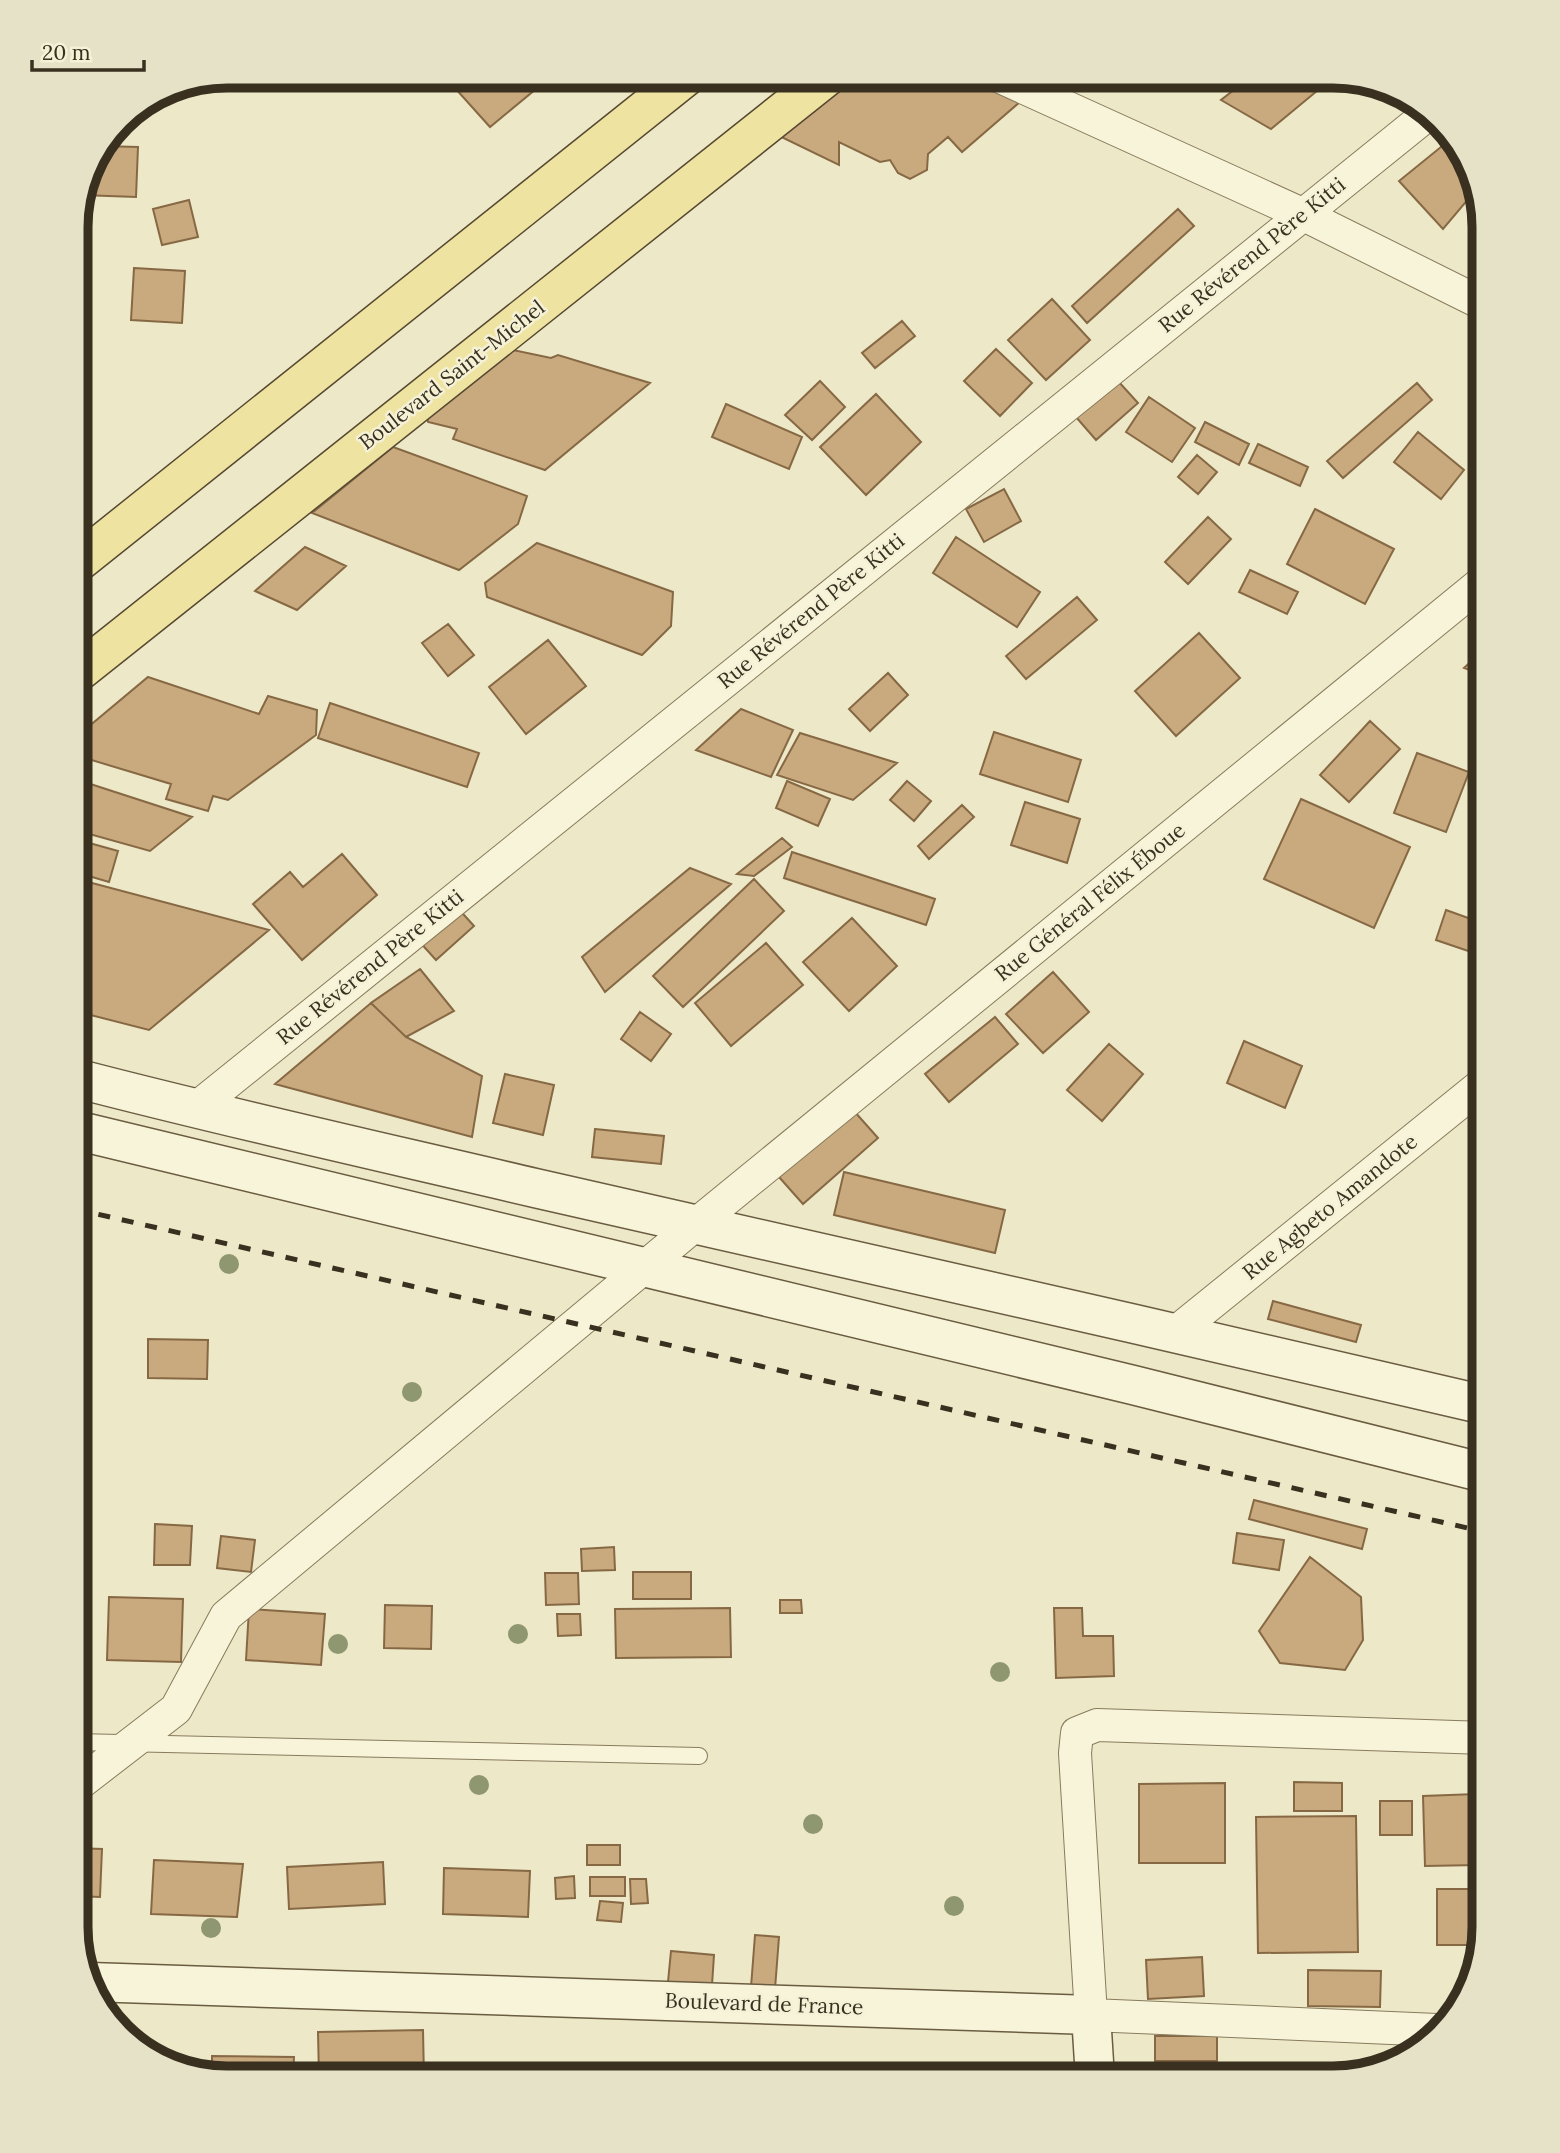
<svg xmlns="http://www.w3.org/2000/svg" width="1560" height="2153" font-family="Lora,serif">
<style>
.building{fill:#c9aa7e;stroke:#866944;stroke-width:2}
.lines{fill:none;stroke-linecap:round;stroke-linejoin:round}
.lane-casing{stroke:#887b5d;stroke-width:18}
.street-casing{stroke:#887b5d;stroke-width:34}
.secondary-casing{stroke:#6a5c40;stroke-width:41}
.primary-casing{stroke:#564831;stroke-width:41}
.lane{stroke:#f8f4da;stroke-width:16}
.street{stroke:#f8f4da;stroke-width:32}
.secondary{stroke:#f8f4da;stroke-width:38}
.primary{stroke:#eee3a1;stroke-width:38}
.rail{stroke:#393020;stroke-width:5;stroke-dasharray:12 12;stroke-linecap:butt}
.tree{fill:#8e976f}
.labels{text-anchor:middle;stroke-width:5;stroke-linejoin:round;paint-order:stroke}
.street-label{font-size:21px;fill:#393020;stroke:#f4f1d6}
.rim{fill:none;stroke:#393020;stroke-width:9}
</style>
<rect width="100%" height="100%" fill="#ede8c7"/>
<path class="building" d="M449,75H553L490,127L446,78Z
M837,75H858L865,78L866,75H987L1028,95L962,152L948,137L928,154L927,170L910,179L898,173L890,160L880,162L839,142V165L767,130Z
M1174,76H1219L1202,90Z
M1252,76H1335L1271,129L1221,100Z
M1452,138L1464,150L1475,191L1443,229L1399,181Z
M101,146L138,147L136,197L81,195L91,159Z
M189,200L198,237L162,245L153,209Z
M1178,209L1194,226L1087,323L1072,306Z
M134,268L185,271L182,323L131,320Z
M1052,299L1090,340L1046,380L1008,340Z
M902,321L915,336L875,368L862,353Z
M508,349L551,358L558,355L650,383L545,470L453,439L457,429L428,422L425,408Z
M996,349L1032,383L1000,416L964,381Z
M820,381L845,407L812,440L785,415Z
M1118,381L1138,403L1096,440L1076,417Z
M1417,383L1432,400L1343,478L1327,461Z
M876,394L921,442L866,495L820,447Z
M1149,397L1195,428L1172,462L1126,432Z
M726,404L802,437L789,469L712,437Z
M1205,422L1249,444L1239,465L1195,442Z
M1418,432L1464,470L1441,499L1394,462Z
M1258,444L1308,467L1300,486L1249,463Z
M393,447L527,496L518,524L459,570L312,513Z
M1197,455L1217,472L1198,494L1178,477Z
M1004,489L1021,521L984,542L966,509Z
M1315,509L1394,549L1365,604L1287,564Z
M1208,517L1231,539L1188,584L1165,562Z
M956,537L1040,592L1017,627L933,573Z
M537,543L673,592L671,626L642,655L487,597L485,583Z
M305,547L346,566L297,610L255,591Z
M1250,570L1298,592L1287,614L1239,592Z
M1077,597L1097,620L1026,679L1006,656Z
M448,624L474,655L448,676L422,643Z
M1199,633L1240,678L1176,736L1135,691Z
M548,640L586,686L526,734L489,687Z
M1485,649V676L1464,668Z
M888,673L908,695L870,731L849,709Z
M148,677L259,714L268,696L317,710L316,735L228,800L213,796L208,811L166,799L171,784L75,755V738Z
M330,703L479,753L467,787L318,738Z
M741,709L793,730L771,777L696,750Z
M1370,721L1400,749L1349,802L1320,775Z
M994,732L1081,760L1068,802L980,774Z
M800,733L897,763L853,800L777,775Z
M1417,753L1469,772L1446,832L1394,813Z
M75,779L192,817L150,851L75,830Z
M787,781L830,799L818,826L776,808Z
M907,781L931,801L914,821L890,800Z
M1301,799L1410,847L1374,928L1264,879Z
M1025,802L1080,819L1067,863L1011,845Z
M962,805L974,817L929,859L918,846Z
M782,838L792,847L754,876L737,874Z
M75,839L118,851L109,882L75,872Z
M792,852L935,899L926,925L784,878Z
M342,854L377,895L302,960L253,904L290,872L303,887Z
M690,868L731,884L605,992L582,957Z
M75,879L92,883L75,896Z
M754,879L784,911L683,1007L653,976Z
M92,883L269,930L149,1030L75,1011V896Z
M455,905L474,926L436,960L417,939Z
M1446,910L1485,924V943L1480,955L1436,940Z
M852,918L897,966L849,1011L803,962Z
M766,943L803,985L731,1046L695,1003Z
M420,969L454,1011L406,1037L371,1003Z
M1053,972L1089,1012L1043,1053L1006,1014Z
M371,1003L406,1037L482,1076L472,1137L275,1084Z
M640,1012L671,1034L651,1061L621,1039Z
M995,1017L1018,1044L949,1102L925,1074Z
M1244,1041L1302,1066L1285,1108L1227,1083Z
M1109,1044L1143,1074L1102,1121L1067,1090Z
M505,1074L554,1085L543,1135L493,1123Z
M854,1111L878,1138L803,1204L779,1177Z
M595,1129L664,1136L661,1164L592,1157Z
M844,1172L1005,1210L995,1253L834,1215Z
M1273,1301L1361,1325L1356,1342L1268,1319Z
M75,1328L84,1329L82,1370H75Z
M148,1339L208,1340L207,1379L148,1378Z
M1254,1500L1367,1529L1362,1549L1249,1519Z
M155,1524L192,1526L190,1565H154Z
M1237,1533L1284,1540L1279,1570L1233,1563Z
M221,1536L255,1540L251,1572L217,1568Z
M614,1547L615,1570L582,1571L581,1549Z
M1310,1557L1361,1597L1363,1640L1345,1670L1280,1663L1259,1631Z
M633,1572H691V1599H633Z
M545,1573H578L579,1604L546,1605Z
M109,1597L183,1599L181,1662L107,1660Z
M780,1600H801L802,1613H780Z
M385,1605L432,1606L431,1649L384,1648Z
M730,1608L731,1657L616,1658L615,1609Z
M1054,1608H1082L1083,1636H1113L1114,1676L1056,1678Z
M249,1609L325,1614L321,1665L246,1660Z
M557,1614H580L581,1635L558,1636Z
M1294,1782L1342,1783V1811H1294Z
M1225,1783V1863H1139V1784Z
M1476,1794L1478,1865L1425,1866L1423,1796Z
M1380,1801H1412V1835H1380Z
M1356,1816L1358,1952L1258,1953L1256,1817Z
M587,1845H620V1865H587Z
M75,1848L102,1849L100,1897L75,1896Z
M154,1860L243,1864L237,1917L151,1914Z
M383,1862L385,1904L289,1909L287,1867Z
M444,1868L530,1871L528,1917L443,1914Z
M574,1876L575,1898L556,1899L555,1878Z
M590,1877H625V1896H590Z
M630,1879H646L648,1903L631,1904Z
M1437,1889H1485V1927L1480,1945H1437Z
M600,1901L623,1903L621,1922L597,1920Z
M755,1935L779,1937L775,1989L751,1987Z
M671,1951L714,1955L712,1985L668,1982Z
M1202,1957L1204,1996L1148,1999L1146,1960Z
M1308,1970L1381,1971L1380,2007L1308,2006Z
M423,2030L424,2078L319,2077L318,2032Z
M1155,2036H1217V2061H1155Z
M212,2056L294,2057L293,2077H217L212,2076Z
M479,2064L492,2078H466Z
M585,2066H625L646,2078H585Z
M672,2068L718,2069V2078H651L663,2076Z
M1180,2073H1303V2078H1180Z"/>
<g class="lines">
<defs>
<path id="lane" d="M75,1742L699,1756"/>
<path id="street" d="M996,75L1302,214L1485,305
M195,1109L1428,114
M1176,1332L1485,1082
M75,1787L176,1709L226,1616L695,1225L1485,580
M1437,2030L1091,2015L1075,1753L1077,1733L1097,1725L1485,1738"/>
<path id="secondary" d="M75,1078C228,1118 382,1152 535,1188C851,1261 1169,1330 1485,1405
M75,1130L1133,1385L1485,1473
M90,1982L1091,2015L1095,2078"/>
<path id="primary" d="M76,564L688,75
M76,674L829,75"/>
</defs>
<use href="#lane" class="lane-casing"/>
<use href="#street" class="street-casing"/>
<use href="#secondary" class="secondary-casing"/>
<use href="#primary" class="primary-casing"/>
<use href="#lane" class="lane"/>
<use href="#street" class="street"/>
<use href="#secondary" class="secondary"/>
<use href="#primary" class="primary"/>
<path class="rail" d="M75,1209L1485,1532"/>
</g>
<g class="tree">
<circle cx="229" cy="1264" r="10"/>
<circle cx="412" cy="1392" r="10"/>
<circle cx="518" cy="1634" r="10"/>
<circle cx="338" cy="1644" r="10"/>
<circle cx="1000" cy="1672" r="10"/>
<circle cx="479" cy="1785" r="10"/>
<circle cx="813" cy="1824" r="10"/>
<circle cx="954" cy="1906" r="10"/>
<circle cx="211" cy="1928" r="10"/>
</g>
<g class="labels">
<g class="street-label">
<text transform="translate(1252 255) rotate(-39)" y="7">Rue Révérend Père Kitti</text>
<text transform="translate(452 375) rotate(-38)" y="7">Boulevard Saint-Michel</text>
<text transform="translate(811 611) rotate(-39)" y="7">Rue Révérend Père Kitti</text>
<text transform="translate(1090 902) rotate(-39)" y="7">Rue Général Félix Éboue</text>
<text transform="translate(370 967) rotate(-39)" y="7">Rue Révérend Père Kitti</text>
<text transform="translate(1330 1207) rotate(-39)" y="7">Rue Agbeto Amandote</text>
<text transform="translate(764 2004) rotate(2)" y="7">Boulevard de France</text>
</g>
</g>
<path d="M0 0H1560V2153H0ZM227 88H1333A139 139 0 0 1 1472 227V1927A139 139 0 0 1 1333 2066H227A139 139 0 0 1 88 1927V227A139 139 0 0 1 227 88Z" fill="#e5e2c7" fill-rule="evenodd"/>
<path class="rim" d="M227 88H1333A139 139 0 0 1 1472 227V1927A139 139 0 0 1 1333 2066H227A139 139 0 0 1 88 1927V227A139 139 0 0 1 227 88Z"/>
<path d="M32 60v10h112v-10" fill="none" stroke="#393020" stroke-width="3.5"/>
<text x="42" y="60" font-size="21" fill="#393020" stroke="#f4f1d6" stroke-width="5" paint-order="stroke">20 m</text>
</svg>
